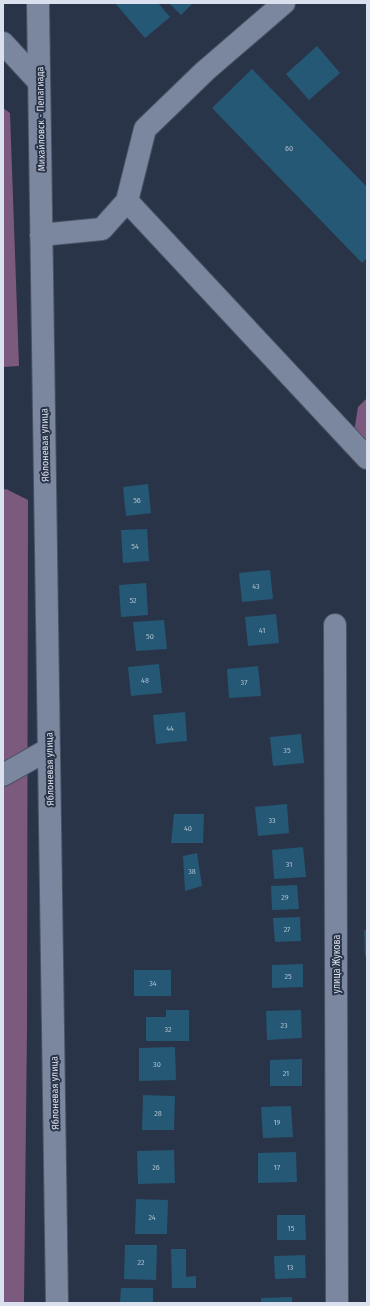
<svg xmlns="http://www.w3.org/2000/svg" width="370" height="1306" font-family="'Fira Sans Condensed',sans-serif">
<style>
.forest{fill:#7c597e}
.building{fill:#255874}
.lines{fill:none;stroke-linecap:round;stroke-linejoin:round}
.minor-casing{stroke:#4a5264;stroke-width:24}
.minor{stroke:#7b879f;stroke-width:22}
.labels{text-anchor:middle;stroke-width:4;stroke-linejoin:round;paint-order:stroke}
.number-label{font-size:8px;fill:#adbed0}
.street-label{font-size:10px;fill:#dae0ee;stroke:#2a3448}
</style>
<rect width="100%" height="100%" fill="#2a3448"/>
<path class="forest" d="M3,108L10,113L19,366L3,367Z
M367,398V454L353,438L358,407Z
M6,489L28,500L27,1027L24,1303H3V490Z"/>
<path class="building" d="M115,3H158L170,17L145,38Z
M169,3H193L181,15Z
M317,46L340,73L309,100L286,74Z
M252,69L367,187V258L362,263L212,108Z
M148,484L151,513L126,516L123,487Z
M147,529L149,561L123,563L121,530Z
M270,570L273,599L242,602L239,573Z
M146,583L148,615L121,617L119,585Z
M276,614L279,643L248,646L245,617Z
M164,620L167,649L136,651L133,622Z
M159,664L162,693L131,696L128,667Z
M258,666L261,696L229,698L227,669Z
M185,712L187,741L156,744L153,715Z
M301,734L304,763L273,766L270,737Z
M287,804L289,833L258,836L255,807Z
M174,814H204L203,843H171Z
M303,847L306,877L274,879L272,850Z
M197,853L202,886L185,891L183,856Z
M297,885L299,909L272,910L271,886Z
M300,917L301,941L275,942L273,918Z
M364,930H367V956H365Z
M303,964V987L272,988V965Z
M134,970H171V996H134Z
M166,1010H189V1041H146V1017H166Z
M301,1010L302,1038L267,1040L266,1011Z
M175,1047L176,1080L139,1081V1048Z
M302,1059V1086H270V1060Z
M143,1095L175,1096L174,1130H142Z
M291,1106L293,1137L263,1138L261,1107Z
M174,1150L175,1183L138,1184L137,1151Z
M296,1152L297,1182L258,1183V1153Z
M136,1199L168,1200L167,1234H135Z
M277,1215H305L306,1240H277Z
M125,1245H157L156,1280L124,1279Z
M171,1249H186V1277L196,1276V1288H172Z
M305,1255L306,1278L275,1279L274,1256Z
M121,1288H153V1303H120Z
M292,1297V1303H261V1298Z"/>
<g class="lines">
<defs>
<path id="minor" d="M38,3L57,1303
M3,43L39,82
M127,201L367,458
M41,235L102,229L127,201L145,129L205,71L284,3
M335,625L337,1303
M3,775L49,749"/>
</defs>
<use href="#minor" class="minor-casing"/>
<use href="#minor" class="minor"/>
</g>
<g class="labels">
<g class="number-label">
<text x="289" y="151">60</text>
<text x="137" y="503">56</text>
<text x="135" y="549">54</text>
<text x="256" y="589">43</text>
<text x="133" y="603">52</text>
<text x="262" y="633">41</text>
<text x="150" y="639">50</text>
<text x="145" y="683">48</text>
<text x="244" y="685">37</text>
<text x="170" y="731">44</text>
<text x="287" y="753">35</text>
<text x="272" y="823">33</text>
<text x="188" y="831">40</text>
<text x="289" y="867">31</text>
<text x="192" y="874">38</text>
<text x="285" y="900">29</text>
<text x="287" y="932">27</text>
<text x="288" y="979">25</text>
<text x="153" y="986">34</text>
<text x="284" y="1028">23</text>
<text x="168" y="1032">32</text>
<text x="157" y="1067">30</text>
<text x="286" y="1076">21</text>
<text x="158" y="1116">28</text>
<text x="277" y="1125">19</text>
<text x="156" y="1170">26</text>
<text x="277" y="1170">17</text>
<text x="152" y="1220">24</text>
<text x="291" y="1231">15</text>
<text x="141" y="1265">22</text>
<text x="290" y="1270">13</text>
</g>
<g class="street-label">
<text transform="translate(40 119) rotate(-91)" y="4">Михайловск - Пелагиада</text>
<text transform="translate(44 445) rotate(-91)" y="4">Яблоневая улица</text>
<text transform="translate(49 769) rotate(-91)" y="4">Яблоневая улица</text>
<text transform="translate(336 964) rotate(-90)" y="4">улица Жукова</text>
<text transform="translate(54 1093) rotate(-91)" y="4">Яблоневая улица</text>
</g>
</g>
<rect width="370" height="1306" fill="none" stroke="#dae0ee" stroke-width="8"/>
</svg>
